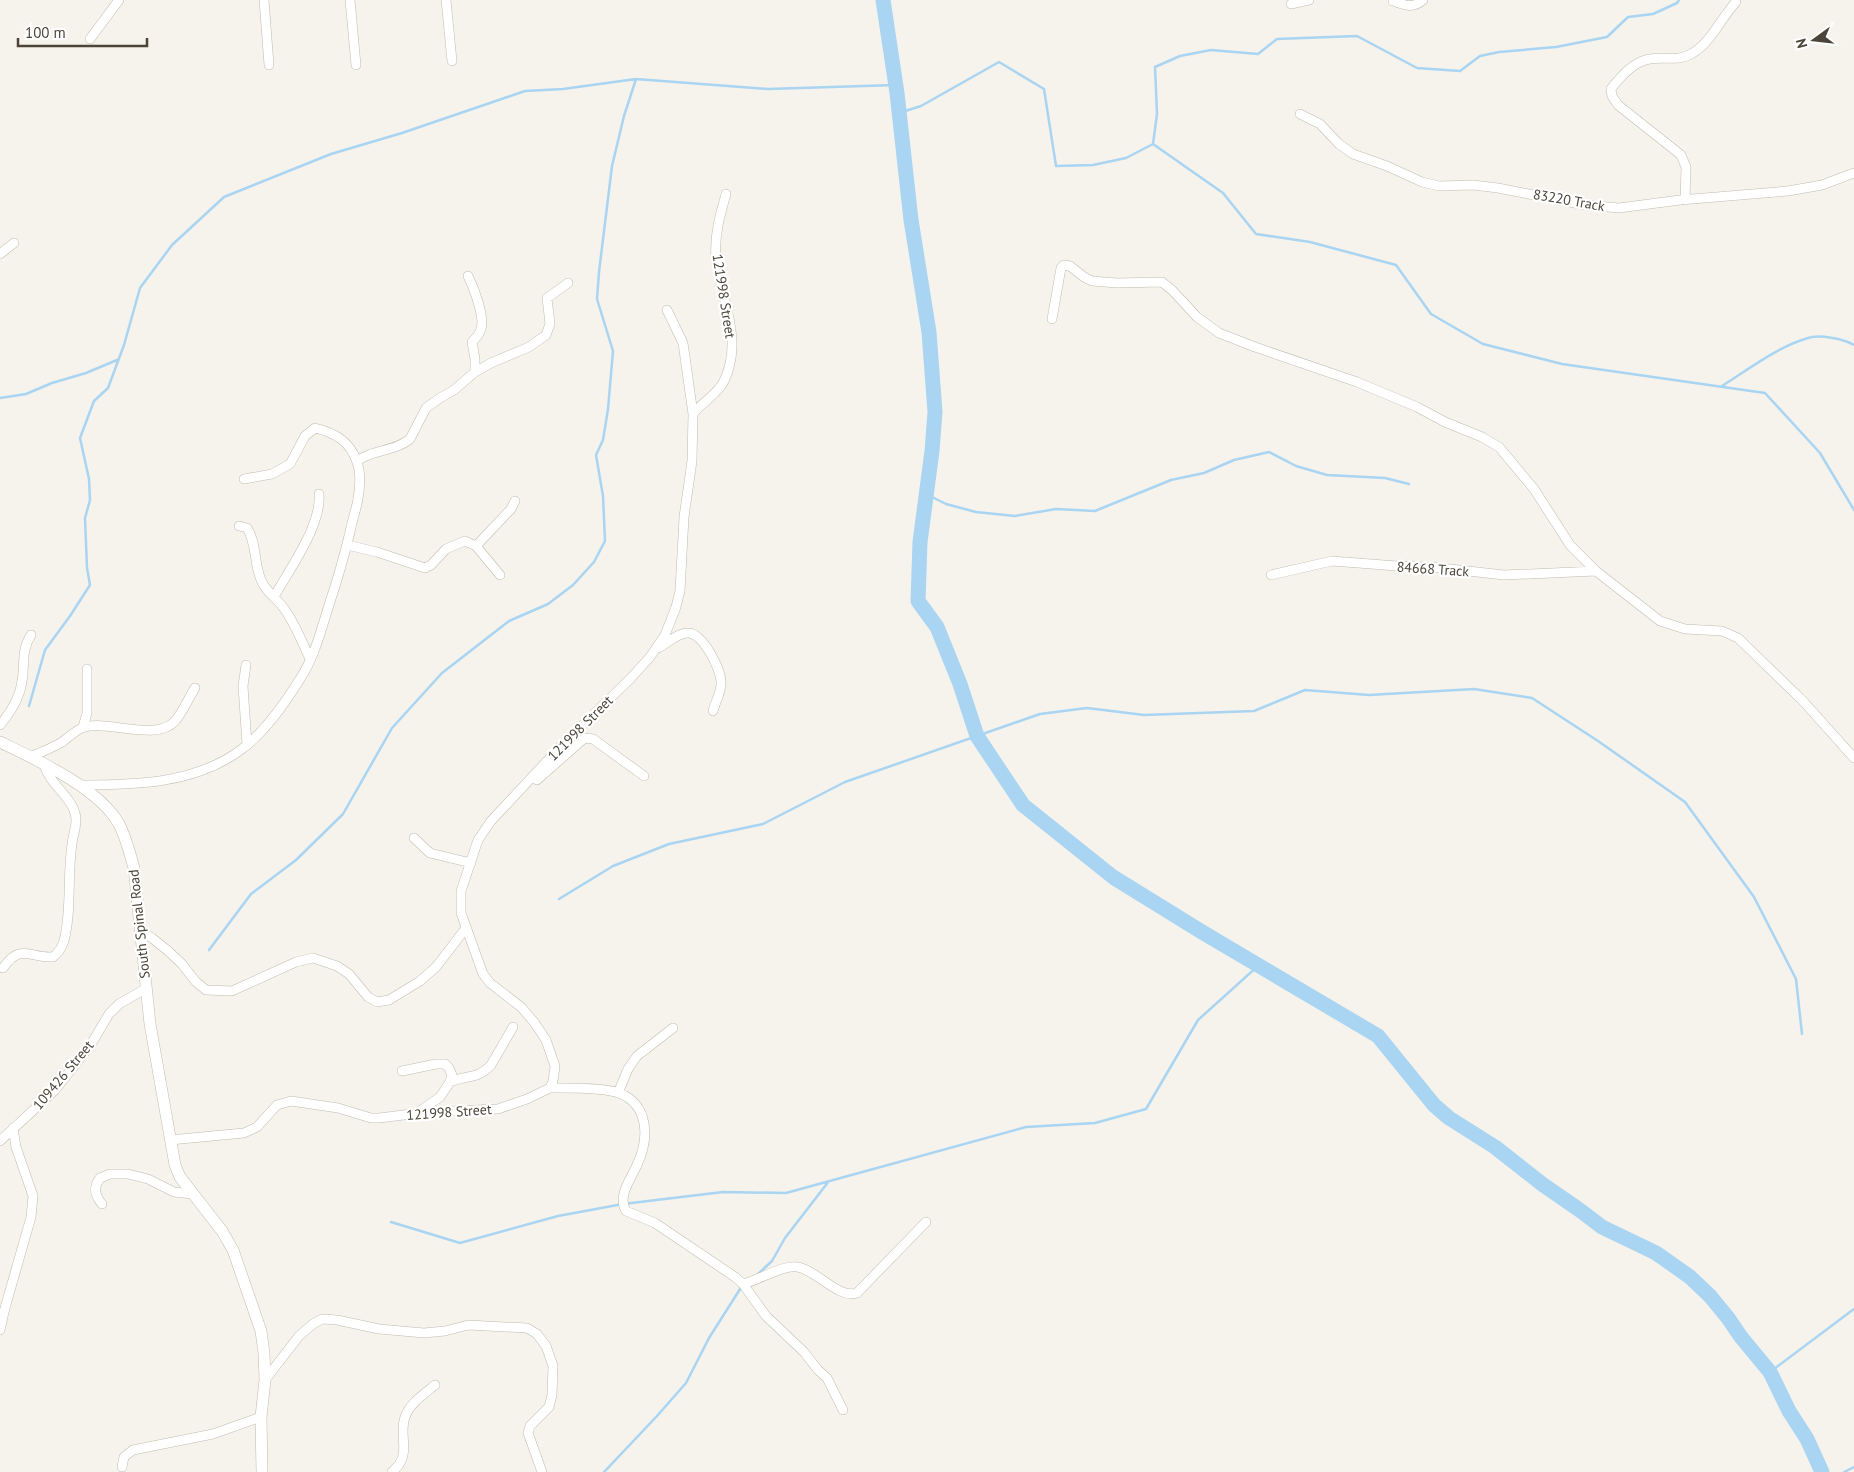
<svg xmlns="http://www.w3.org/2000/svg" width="1854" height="1472" font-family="'PT Sans',sans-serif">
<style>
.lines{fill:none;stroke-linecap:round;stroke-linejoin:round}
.stream{stroke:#a9d4f2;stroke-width:2.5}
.river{stroke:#a9d4f2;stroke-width:15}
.minor-casing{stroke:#c2bbae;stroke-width:10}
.tertiary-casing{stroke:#c2bbae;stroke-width:12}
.minor{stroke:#fff;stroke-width:9}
.tertiary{stroke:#fff;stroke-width:11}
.labels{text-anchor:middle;stroke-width:4.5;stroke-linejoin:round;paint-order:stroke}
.street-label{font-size:14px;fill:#4b4439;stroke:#fff}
</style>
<rect width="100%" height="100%" fill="#f6f3ec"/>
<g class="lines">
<path class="stream" d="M899,113L921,106L999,62L1044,89L1056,166L1093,165L1126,158L1153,144L1157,114L1155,67L1180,56L1211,50L1258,54L1277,39L1357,36L1417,68L1460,71L1480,56L1499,52L1556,47L1607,37L1628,17L1653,14L1677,3L1679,0
M1153,144L1223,193L1256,234L1310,242L1396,265L1431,314L1483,344L1562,364L1765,393L1820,453L1854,510
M1722,386C1749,369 1777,347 1808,338C1819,334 1844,339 1854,345
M0,398L26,394L52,383L86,373L117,360
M926,494L946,504L976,512L1015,516L1056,509L1095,511L1171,480L1204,473L1234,460L1269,452L1296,466L1327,475L1385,478L1409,484
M29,706L45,650L70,616L90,585L87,568L85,518L90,500L89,479L80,438L94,401L108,388L124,345L140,288L172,245L224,197L331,154L402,133L525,91L563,89L636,79L768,89L896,85
M559,899L613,866L669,844L763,824L845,782L1040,714L1087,708L1144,715L1254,711L1305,690L1369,695L1474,689L1532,698L1598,741L1685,802L1754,897L1796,979L1802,1034
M209,950L251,894L296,860L343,814L392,728L442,673L509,621L548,604L573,585L594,562L605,541L603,496L596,455L603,440L608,409L613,351L597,299L599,272L612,166L624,116L636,79
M391,1222L460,1243L558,1216L623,1204L723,1192L786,1193L1026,1127L1095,1123L1146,1109L1198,1020L1259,965
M757,1275L772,1261L785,1238L829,1181
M1770,1372L1854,1309
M604,1472L657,1416L686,1383L709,1338L742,1286
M1844,1472L1854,1467"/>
<path class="river" d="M883,0L897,93L911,220L929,332L935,412L932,451L920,542L918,601L937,627L960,684L977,736L1023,805L1113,877L1202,932L1378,1036L1434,1105L1449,1118L1495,1147L1542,1184L1581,1211L1602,1227L1656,1253L1690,1277L1710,1296L1728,1318L1741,1337L1770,1372L1789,1411L1807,1439L1822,1472"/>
<defs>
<path id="minor" d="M264,0L269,65
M350,0L356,65
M446,0L452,61
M1393,1C1404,5 1413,9 1423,0
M1291,4L1309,0
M90,39L119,0
M1300,114L1320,124L1339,144L1353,154L1387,166L1422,182L1439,186L1473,185L1498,188L1585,205L1619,208L1680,200L1788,191L1822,185L1854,173
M1685,200L1686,167L1681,155L1618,105L1612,96L1611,89C1620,77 1635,61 1650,59C1665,56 1677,62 1691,54C1711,43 1721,18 1736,2
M0,254L14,243
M468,276C474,288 485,317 481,329C480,334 476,338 472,342L475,359V372
M667,310L683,343L693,414
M1052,319L1061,268L1064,265L1070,266L1084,277L1092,281L1117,283L1162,282L1172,290L1197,317L1219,333L1255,347L1357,382L1417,407L1445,422L1482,437L1499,447L1534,489L1570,545L1596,571L1660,621L1685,629L1722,631L1738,638L1803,701L1854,758
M357,461C373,449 394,452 410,439L426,408L440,398L454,390L475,372L491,363L529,347L546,335L550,324L547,298L568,283
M239,526L247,528C258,545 253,567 263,584C268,593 277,599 283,607C295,623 302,642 310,659
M347,545L377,552L425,568L431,565L446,549L465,541L476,546L500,575
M476,546L511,509L515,501
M1271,575L1332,561L1397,566L1432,567L1504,575L1596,571
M274,597C289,570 322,525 319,494
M658,648C668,643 678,632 689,633C704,635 722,671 721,684C721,692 715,703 713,711
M246,665L243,686L247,745
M0,725C11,712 20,698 22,681C25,665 21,650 31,635
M83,727L87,713V669
M31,757C41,752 52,748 62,742C69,737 77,729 85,727C107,720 157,742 175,721C183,712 188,699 195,688
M537,780L580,742L585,738L593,739L644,776
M79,785C135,785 196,784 242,749C266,731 285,703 300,679C315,656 321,630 329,605C337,581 344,557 350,532C352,521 356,510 358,499C360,487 361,473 357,462C350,441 335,433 315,428L305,436L290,464L272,474L244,479
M414,838L430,853L471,863
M140,931L152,938L167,950L182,964L196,982L206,990L232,991L296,962L313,958L337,966L349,974L368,997L377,1002L389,1000L420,981L436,967L466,928
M3,968C20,943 29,958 53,957C58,953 62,947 64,941C72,910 67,876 72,844C73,833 79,822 74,810C67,793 50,784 44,765
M402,1071L436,1064H445L449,1068L452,1075L450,1082
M550,1088C568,1088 602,1087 619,1093C650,1105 649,1140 637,1165C631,1179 617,1196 626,1211L655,1223L735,1277L743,1284L766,1316L804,1352L818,1370L827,1378L843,1410
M618,1093L628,1069L637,1056L673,1028
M420,1111L440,1097L450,1082C468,1074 475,1081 491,1065L513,1027
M170,1140L244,1133L257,1127L277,1105L291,1101L338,1108L371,1118H379L428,1112L498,1109L527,1099L550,1088L553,1081L555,1066L546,1040L534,1022L521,1007L490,983L483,974L461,913V891L478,840L491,821L562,745L630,679L650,657L665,635L676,607L680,591L684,517L692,461L693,414C702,402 717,395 724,381C744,340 721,299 716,258C714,236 720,215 726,194
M0,1141L55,1090L90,1046L109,1014L119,1004L145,989
M102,1204C95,1196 93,1187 100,1178L110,1174H128L148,1179L174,1192L193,1194
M743,1284C759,1280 784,1264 798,1267C818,1271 838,1299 857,1293L926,1222
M0,1330L5,1308L31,1217L33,1196L16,1147L13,1128
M265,1380L299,1336L313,1324L322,1319L337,1320L379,1329L424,1333L445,1331L468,1325L527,1328L537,1334L546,1346L553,1366L552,1395L549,1407L530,1426L528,1433L542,1472
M122,1467L124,1457L133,1450L213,1434L261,1417
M392,1472C413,1455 398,1437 405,1417C410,1403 424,1394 435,1385"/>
<path id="tertiary" d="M0,742C37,760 99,788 119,824C126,838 130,853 134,868L150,1024L175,1165L180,1177L222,1231L233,1250L261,1331L264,1353L265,1380L261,1417L262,1472"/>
</defs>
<use href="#minor" class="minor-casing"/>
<use href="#tertiary" class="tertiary-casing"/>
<use href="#minor" class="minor"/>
<use href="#tertiary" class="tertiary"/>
</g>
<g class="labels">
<g class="street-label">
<text transform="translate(1569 200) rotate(10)" y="5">83220 Track</text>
<text transform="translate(724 296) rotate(81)" y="5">121998 Street</text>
<text transform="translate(1433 569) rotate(4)" y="5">84668 Track</text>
<text transform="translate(580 728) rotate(-45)" y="5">121998 Street</text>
<text transform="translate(139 924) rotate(-96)" y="5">South Spinal Road</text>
<text transform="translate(63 1075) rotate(-50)" y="5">109426 Street</text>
<text transform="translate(449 1112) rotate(-4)" y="5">121998 Street</text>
</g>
</g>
<g transform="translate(1814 40) rotate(255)" stroke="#ffffff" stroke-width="4" paint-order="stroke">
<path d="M0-4L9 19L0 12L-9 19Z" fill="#4b4439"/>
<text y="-8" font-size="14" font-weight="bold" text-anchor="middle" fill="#4b4439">N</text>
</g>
<path d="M18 38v8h129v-8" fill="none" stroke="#4b4439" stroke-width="2.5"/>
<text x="25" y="38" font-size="15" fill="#4b4439" stroke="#ffffff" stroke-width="4" paint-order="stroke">100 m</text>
</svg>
